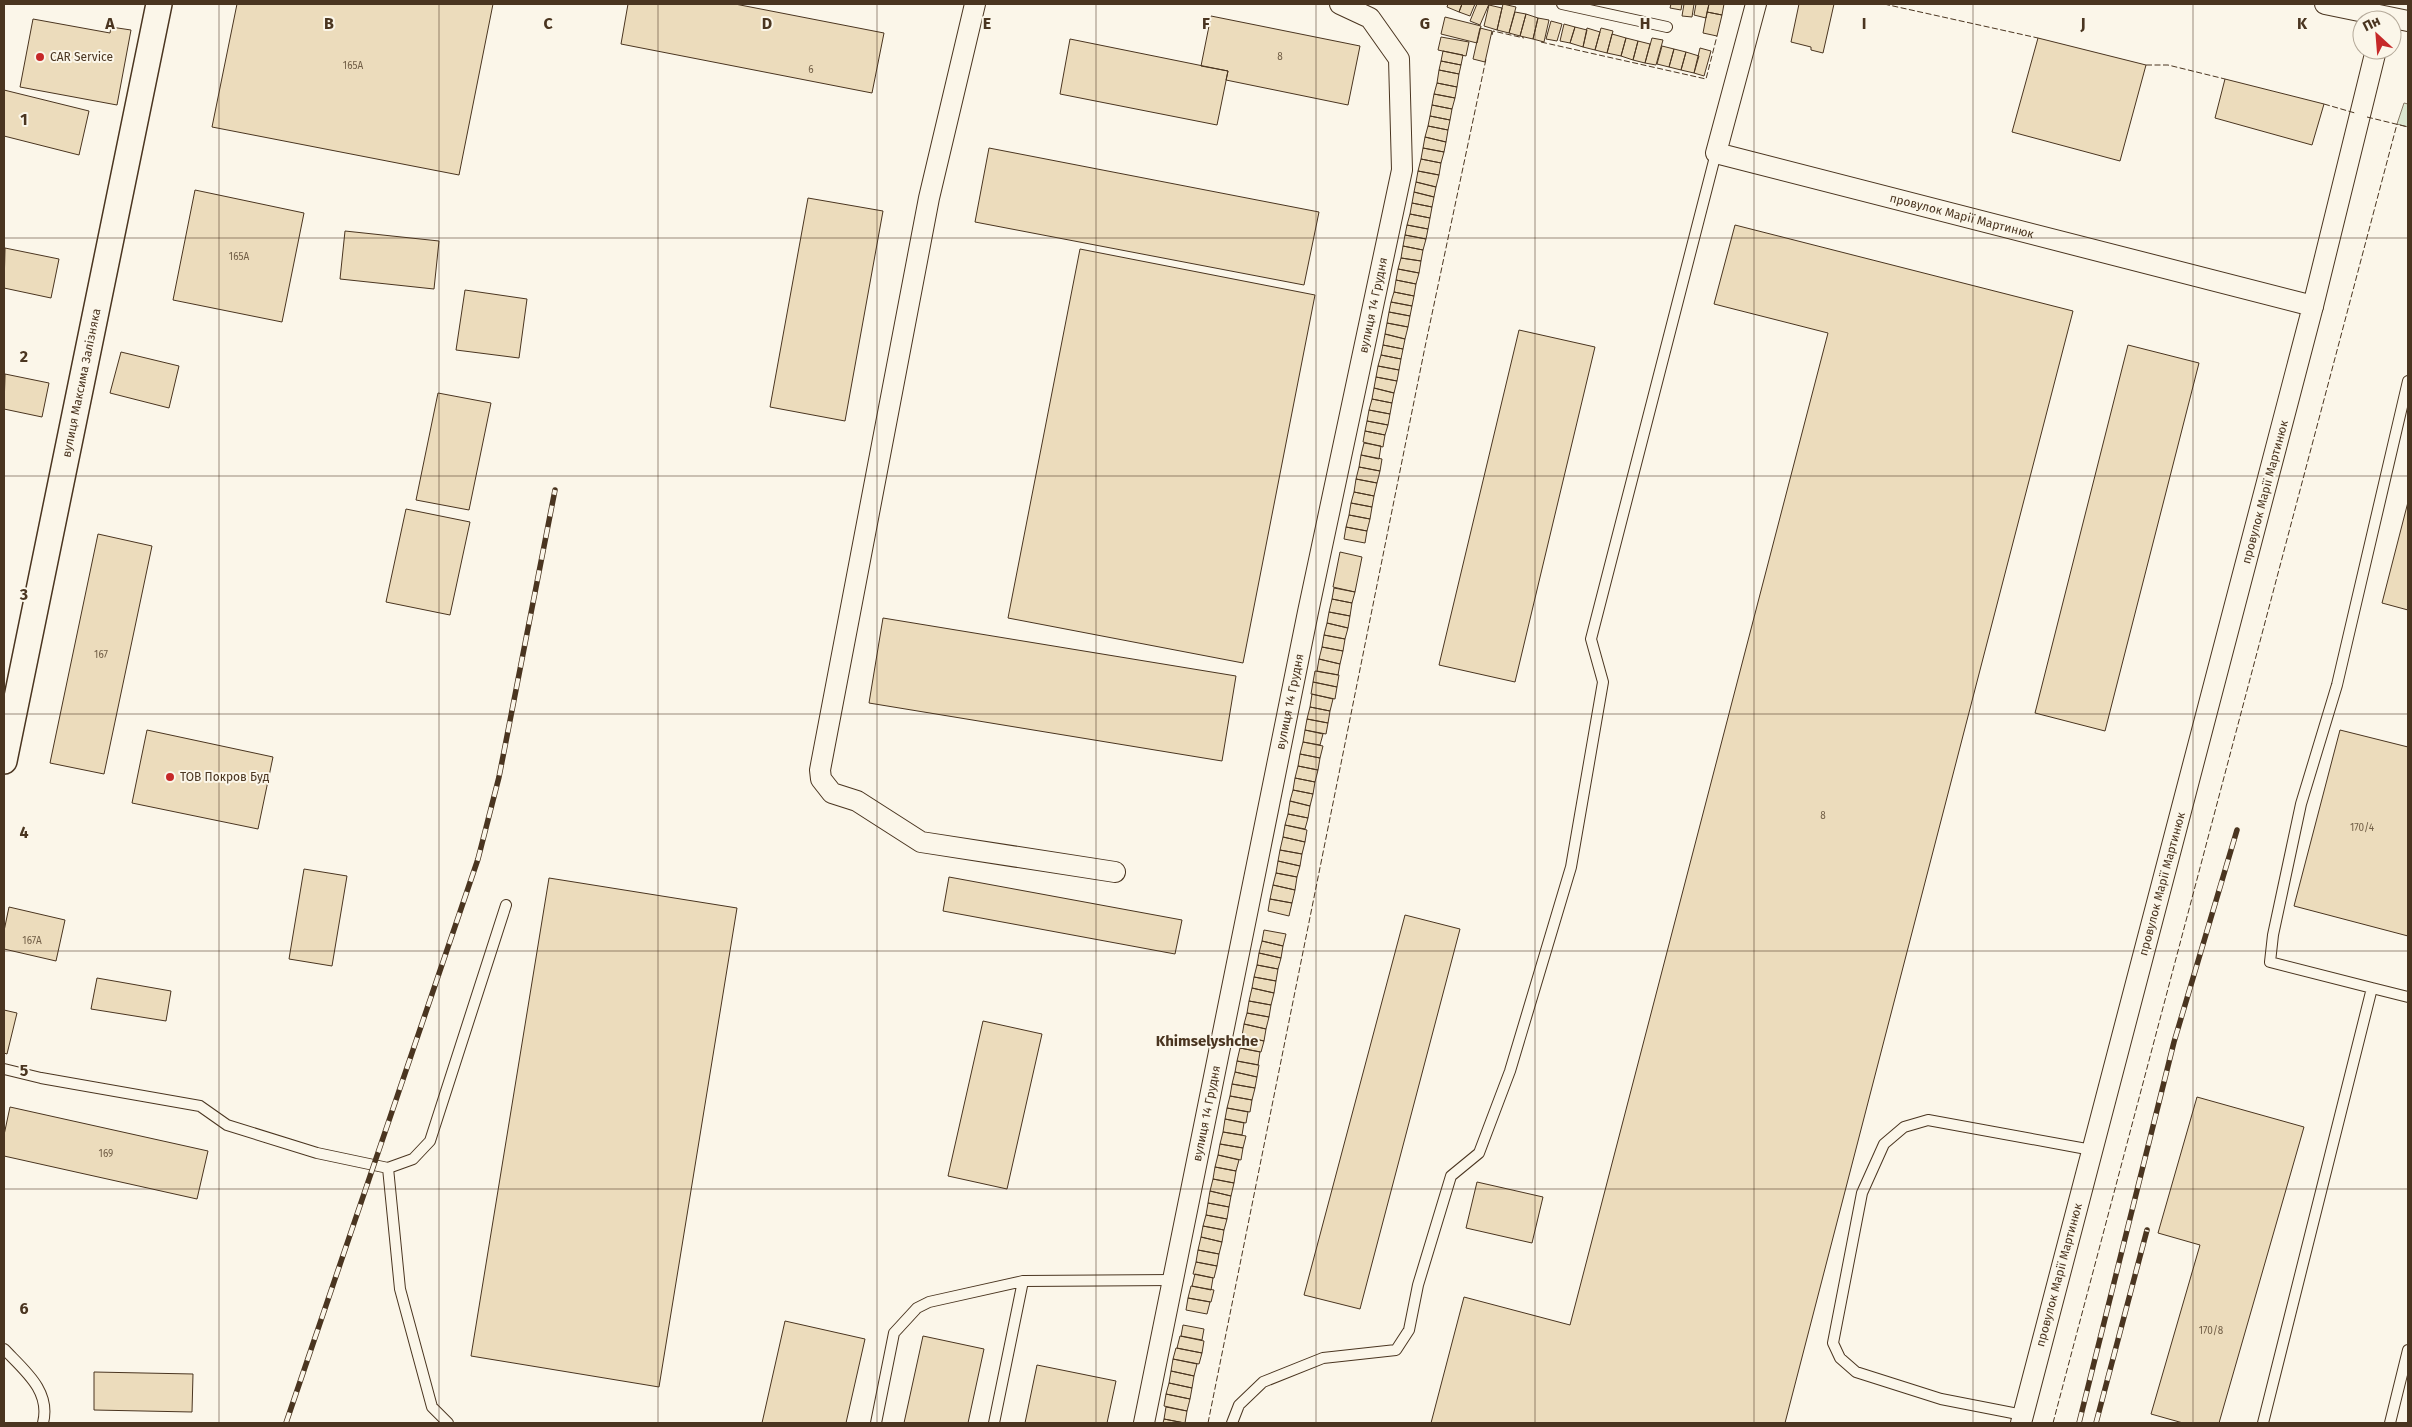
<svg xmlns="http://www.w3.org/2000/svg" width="2412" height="1427" font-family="'Fira Sans',sans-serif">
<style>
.green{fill:#dce7d0;stroke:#887966}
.building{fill:#ecdcbc;stroke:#4a3520}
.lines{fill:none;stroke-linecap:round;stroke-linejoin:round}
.service-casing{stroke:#4a3520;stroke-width:12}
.minor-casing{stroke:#4a3520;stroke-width:22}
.tertiary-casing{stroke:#4a3520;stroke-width:28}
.service{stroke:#fbf6e9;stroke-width:10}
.minor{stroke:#fbf6e9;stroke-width:20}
.tertiary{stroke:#fbf6e9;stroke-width:25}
.rail-casing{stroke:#4a3520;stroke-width:5.5}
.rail{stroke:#fbf6e9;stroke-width:4;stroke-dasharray:11;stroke-linecap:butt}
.fence{stroke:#4a3520;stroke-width:1;stroke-dasharray:6 2.5;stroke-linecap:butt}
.grid{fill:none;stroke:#4a3520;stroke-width:1;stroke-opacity:0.55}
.poi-dot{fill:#c62828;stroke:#fbf6e9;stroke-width:2}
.labels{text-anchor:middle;stroke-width:4;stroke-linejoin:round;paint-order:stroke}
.number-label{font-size:10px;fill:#725f47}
.poi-label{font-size:12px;fill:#4a3520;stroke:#fbf6e9;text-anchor:start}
.street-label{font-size:12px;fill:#4a3520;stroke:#fbf6e9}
.quarter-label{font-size:15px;font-weight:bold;fill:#4a3520;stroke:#fbf6e9}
.grid-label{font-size:16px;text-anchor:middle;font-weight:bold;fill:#4a3520;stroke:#fbf6e9;stroke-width:4;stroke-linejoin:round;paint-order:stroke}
</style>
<rect width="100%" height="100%" fill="#fbf6e9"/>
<path class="green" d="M2404,103L2408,104V127L2397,124Z"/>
<path class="building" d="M237,4H493L459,175L212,127Z
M628,4H735L884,33L872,93L621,44Z
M1448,4H1462L1459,12L1447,7Z
M1462,4H1475L1470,16L1459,12Z
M1477,4H1489L1480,25L1470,21Z
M1503,4L1516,7L1509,33L1497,30Z
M1671,4H1682L1681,10L1670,8Z
M1684,4H1694L1692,17L1682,16Z
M1696,4H1709L1706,18L1694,15Z
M1709,4H1724L1722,15L1707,12Z
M1799,4H1834L1823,53L1811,50V47L1791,42Z
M1489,5L1502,8L1497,30L1484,26Z
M1515,12L1526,14L1520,36L1509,33Z
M1707,12L1722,15L1717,36L1703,33Z
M1526,14L1538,18L1533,39L1520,36Z
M1211,16L1360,46L1348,105L1226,80L1228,71L1201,66Z
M1445,17L1481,26L1477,43L1441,34Z
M1538,18L1549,20L1544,42L1533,39Z
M33,19L110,33L111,27L131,30L117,105L20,87Z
M1551,21L1562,24L1557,41L1546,39Z
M1564,24L1575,27L1570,43L1560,41Z
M1575,27L1587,30L1583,47L1570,43Z
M1480,28L1492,31L1485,62L1473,59Z
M1587,28L1600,32L1595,50L1583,47Z
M1601,28L1613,31L1607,53L1595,50Z
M1612,34L1626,38L1621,56L1607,53Z
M1441,37L1469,42L1466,56L1438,50Z
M1626,38L1638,41L1633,60L1621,56Z
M1652,38L1663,40L1656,65L1645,63Z
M2038,38L2146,65L2120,161L2012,132Z
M1070,39L1228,71L1217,125L1060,94Z
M1638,41L1650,44L1645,63L1633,60Z
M1662,46L1674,49L1669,67L1657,64Z
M1700,48L1711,51L1704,76L1694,73Z
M1674,49L1686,52L1681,70L1669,67Z
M1443,51L1463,55L1461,65L1441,61Z
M1686,52L1699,56L1694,73L1681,70Z
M1441,61L1461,65L1459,74L1439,70Z
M1439,70L1459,74L1457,87L1437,83Z
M2225,79L2324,104L2312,145L2215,118Z
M1437,83L1457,87L1455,98L1434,94Z
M4,90L89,111L79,155L4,136Z
M1434,94L1455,98L1452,109L1432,105Z
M1432,105L1452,109L1450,120L1430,116Z
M1430,116L1450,120L1448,130L1428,126Z
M1428,126L1448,130L1446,142L1425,137Z
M1425,137L1446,142L1444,152L1423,148Z
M989,148L1319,212L1304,285L975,222Z
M1423,148L1444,152L1441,163L1421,159Z
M1421,159L1441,163L1439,175L1418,171Z
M1418,171L1439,175L1436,187L1416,182Z
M1416,182L1436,187L1434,197L1414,192Z
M195,190L304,213L282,322L173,300Z
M1414,192L1434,197L1432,207L1412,203Z
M808,198L883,211L845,421L770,407Z
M1412,203L1432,207L1430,218L1410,214Z
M1410,214L1430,218L1428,229L1407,225Z
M1407,225L1428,229L1426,239L1405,235Z
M1735,225L2073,311L1785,1423H1431L1464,1297L1570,1325L1828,333L1714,304Z
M345,231L439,241L434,289L340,279Z
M1405,235L1426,239L1423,250L1403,246Z
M1403,246L1423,250L1421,261L1401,258Z
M5,248L59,259L51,298L4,288Z
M1080,249L1315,295L1243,663L1008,618Z
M1401,258L1421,261L1419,273L1398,269Z
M1398,269L1419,273L1416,284L1396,280Z
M1396,280L1416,284L1414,296L1394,292Z
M465,290L527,299L519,358L456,350Z
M1394,292L1414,296L1412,306L1391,302Z
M1391,302L1412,306L1410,316L1389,312Z
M1389,312L1410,316L1408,327L1387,323Z
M1387,323L1408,327L1405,339L1385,334Z
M1519,330L1595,347L1515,682L1439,665Z
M1385,334L1405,339L1403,349L1383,345Z
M1383,345L1403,349L1401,359L1381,355Z
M2128,345L2199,363L2105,731L2035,713Z
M121,352L179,366L169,408L110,393Z
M1381,355L1401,359L1399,370L1378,366Z
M1378,366L1399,370L1397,381L1376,377Z
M5,374L49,383L42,417L4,409Z
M1376,377L1397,381L1394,393L1374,388Z
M1374,388L1394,393L1392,403L1372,399Z
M438,393L491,403L469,510L416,500Z
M1372,399L1392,403L1390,414L1369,410Z
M1369,410L1390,414L1388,425L1367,421Z
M1367,421L1388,425L1385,435L1365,431Z
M1365,431L1385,435L1383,447L1363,442Z
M1364,443L1381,446L1379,459L1361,455Z
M1361,455L1382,459L1380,471L1359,467Z
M1359,467L1380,471L1377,483L1356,479Z
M1356,479L1377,483L1374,496L1354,492Z
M1354,492L1374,496L1372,507L1351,503Z
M2408,502V610L2382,603Z
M1351,503L1372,507L1370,519L1349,515Z
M406,509L470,522L450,615L386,602Z
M1349,515L1370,519L1367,531L1346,527Z
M1346,527L1367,531L1365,543L1344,539Z
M98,534L152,546L104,774L50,763Z
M1340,552L1362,557L1355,592L1333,587Z
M1334,588L1355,592L1352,603L1332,599Z
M1332,599L1352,603L1350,616L1329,612Z
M1329,612L1350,616L1348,628L1327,623Z
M883,618L1236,676L1222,761L869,703Z
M1327,623L1348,628L1345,639L1324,635Z
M1324,635L1345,639L1343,651L1322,647Z
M1322,647L1343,651L1340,664L1319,659Z
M1319,659L1340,664L1338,675L1317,671Z
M1315,671L1339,675L1337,687L1313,682Z
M1313,682L1337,687L1335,699L1311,694Z
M1312,694L1333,699L1330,711L1310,707Z
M1310,707L1330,711L1328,723L1307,719Z
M1307,719L1328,723L1326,734L1305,730Z
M147,730L273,757L258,829L132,803Z
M1305,730L1323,734L1320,745L1303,742Z
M2340,730L2408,747V936L2294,906Z
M1303,742L1323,746L1320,758L1300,754Z
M1300,754L1320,758L1318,770L1298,766Z
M1298,766L1318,770L1315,782L1295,778Z
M1295,778L1315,782L1313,794L1293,790Z
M1293,790L1313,794L1310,806L1290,801Z
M1290,801L1310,806L1308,818L1288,814Z
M1288,814L1308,818L1305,829L1285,825Z
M1285,825L1307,830L1305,842L1283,837Z
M1283,837L1305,842L1302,854L1280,850Z
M1280,850L1302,854L1300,866L1278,861Z
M1278,861L1300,866L1297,877L1276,873Z
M304,869L347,876L332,966L289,959Z
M1276,873L1297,877L1295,890L1273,885Z
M949,877L1182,920L1175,954L943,911Z
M549,878L737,908L659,1387L471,1356Z
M1273,885L1295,890L1292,903L1270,899Z
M1270,899L1292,903L1289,916L1268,911Z
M9,907L65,920L56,961L4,949V931Z
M1405,915L1460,929L1360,1309L1304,1295Z
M1264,930L1286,934L1283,946L1262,941Z
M1262,941L1283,946L1281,958L1259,953Z
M1259,953L1281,958L1278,969L1257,965Z
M1257,965L1278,969L1276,981L1254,977Z
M1254,977L1276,981L1274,993L1252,988Z
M97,978L171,991L166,1021L91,1009Z
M1252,988L1274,993L1271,1005L1249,1001Z
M1249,1001L1271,1005L1269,1017L1247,1013Z
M4,1010L17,1013L7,1054L4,1053Z
M1247,1013L1269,1017L1266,1029L1244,1024Z
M983,1021L1042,1034L1007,1189L948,1176Z
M1244,1024L1266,1029L1264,1041L1242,1036Z
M1242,1036L1264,1041L1261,1052L1240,1048Z
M1240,1048L1260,1052L1258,1065L1237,1061Z
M1237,1061L1259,1065L1257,1077L1235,1072Z
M1235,1072L1257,1077L1255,1088L1232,1084Z
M1232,1084L1255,1088L1252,1100L1230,1096Z
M1230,1096L1252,1100L1250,1112L1227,1108Z
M2197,1097L2304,1127L2219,1423H2183L2151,1414L2200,1245L2158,1233Z
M10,1107L208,1151L197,1199L4,1156V1135Z
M1227,1108L1248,1112L1246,1123L1225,1119Z
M1225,1119L1244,1123L1242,1135L1223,1132Z
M1223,1132L1246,1136L1243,1148L1220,1144Z
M1220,1144L1243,1148L1241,1160L1218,1155Z
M1218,1155L1239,1160L1236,1171L1215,1167Z
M1215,1167L1236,1171L1234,1183L1213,1179Z
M1213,1179L1234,1183L1231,1196L1210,1191Z
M1477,1182L1543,1197L1532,1243L1466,1228Z
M1210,1191L1231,1196L1229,1207L1208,1203Z
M1208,1203L1229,1207L1227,1219L1206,1215Z
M1206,1215L1227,1219L1224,1230L1203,1226Z
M1203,1226L1224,1230L1222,1242L1201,1237Z
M1201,1237L1222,1242L1219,1254L1198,1250Z
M1198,1250L1219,1254L1217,1266L1196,1262Z
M1196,1262L1217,1266L1214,1278L1193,1274Z
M1195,1274L1213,1278L1211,1290L1192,1286Z
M1191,1286L1214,1290L1211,1302L1188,1298Z
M1188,1298L1210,1302L1207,1314L1186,1310Z
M785,1321L865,1339L846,1423H762Z
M1183,1325L1204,1329L1202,1340L1181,1336Z
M923,1336L984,1349L968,1423H904Z
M1180,1336L1204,1341L1202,1353L1177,1348Z
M1176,1348L1202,1353L1199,1364L1173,1359Z
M1173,1359L1197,1364L1194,1376L1171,1371Z
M1037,1365L1116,1381L1107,1423H1025Z
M1171,1371L1194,1376L1192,1388L1169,1383Z
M94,1372L193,1374L192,1412L94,1410Z
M1169,1383L1192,1388L1190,1399L1166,1394Z
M1166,1394L1190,1399L1187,1411L1164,1406Z
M1166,1407L1187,1411L1185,1423L1164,1419Z
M1164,1419L1184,1423H1163Z"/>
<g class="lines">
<defs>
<path id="service" d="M1562,4L1667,27
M2372,988L2408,997
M4,1069L41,1078L200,1106L227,1125L317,1153L388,1168L413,1159L430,1141L506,905
M388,1168L400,1289L432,1407L448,1423
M4,1349C25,1371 51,1391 43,1423
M2023,1415L1941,1399L1856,1372L1840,1358L1833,1343L1862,1193L1884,1144L1904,1127L1928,1120L2092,1150
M876,1423L894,1333L917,1308L929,1302L1023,1281L1174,1280
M994,1423L1023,1281
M1232,1423L1239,1405L1263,1382L1323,1358L1396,1350L1409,1330L1418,1285L1451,1176L1479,1153L1510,1071L1571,867L1603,682L1591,639L1716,153
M2263,1423L2372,988L2270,962L2273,935L2301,804L2337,685L2408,381
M2390,1423L2408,1350"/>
<g id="minor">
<path d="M975,4L929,198L820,770L821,779L832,793L857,801L921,842L1115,872"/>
<path id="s1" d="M1756,4L1716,153L2313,306L2021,1423"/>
<path d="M2325,4L2408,21"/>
<path d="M2313,306L2376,50"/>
<path id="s2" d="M1144,1423L1308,612L1402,170L1399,59L1370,18L1340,4"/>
</g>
<g id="tertiary">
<path id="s3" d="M4,761L159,4"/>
</g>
</defs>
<use href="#service" class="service-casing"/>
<use href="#minor" class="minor-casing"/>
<use href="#tertiary" class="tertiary-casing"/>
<use href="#service" class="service"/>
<use href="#minor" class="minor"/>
<use href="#tertiary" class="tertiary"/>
<defs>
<path id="rail" d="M286,1423L478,859L499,777L555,490
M2079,1423L2174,1042L2237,830
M2096,1423L2147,1230"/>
</defs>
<use href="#rail" class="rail-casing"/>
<use href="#rail" class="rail"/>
<path class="fence" d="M1884,4L2038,38
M1492,35L1493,31L1524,38
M1541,42L1706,79L1717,36
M2146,65H2168L2225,79
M2324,104L2355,113
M2367,117L2408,127
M1208,1423L1425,347L1486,59
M2053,1423L2397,124"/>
</g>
<path class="grid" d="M219,4V1423M439,4V1423M658,4V1423M877,4V1423M1096,4V1423M1316,4V1423M1535,4V1423M1754,4V1423M1973,4V1423M2193,4V1423M4,238H2408M4,476H2408M4,714H2408M4,951H2408M4,1189H2408"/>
<g class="poi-dot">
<circle cx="40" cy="57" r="5"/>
<circle cx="170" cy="777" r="5"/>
</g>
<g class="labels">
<g class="number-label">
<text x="1280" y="60">8</text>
<text x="353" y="69">165А</text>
<text x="811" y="73">6</text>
<text x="239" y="260">165А</text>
<text x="101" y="658">167</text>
<text x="1823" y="819">8</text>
<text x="2362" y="831">170/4</text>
<text x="32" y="944">167А</text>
<text x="106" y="1157">169</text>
<text x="2211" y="1334">170/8</text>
</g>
<g class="poi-label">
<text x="50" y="61">CAR Service</text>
<text x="180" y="781">ТОВ Покров Буд</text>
</g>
<g class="street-label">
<text dy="4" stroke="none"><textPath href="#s1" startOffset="408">провулок Марії Мартинюк</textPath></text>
<text dy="4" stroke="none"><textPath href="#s2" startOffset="1141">вулиця 14 Грудня</textPath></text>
<text dy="4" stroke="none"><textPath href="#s3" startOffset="386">вулиця Максима Залізняка</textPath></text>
<text transform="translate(2265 492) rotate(-75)" y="4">провулок Марії Мартинюк</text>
<text dy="4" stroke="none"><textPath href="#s2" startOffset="736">вулиця 14 Грудня</textPath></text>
<text transform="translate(2162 884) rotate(-75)" y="4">провулок Марії Мартинюк</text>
<text dy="4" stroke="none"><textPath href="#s2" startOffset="316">вулиця 14 Грудня</textPath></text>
<text transform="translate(2059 1275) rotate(-75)" y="4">провулок Марії Мартинюк</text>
</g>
<g class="quarter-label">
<text x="1207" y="1046">Khimselyshche</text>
</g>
</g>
<g class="grid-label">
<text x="110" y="29">A</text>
<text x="329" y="29">B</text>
<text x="548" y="29">C</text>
<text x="767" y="29">D</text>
<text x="987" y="29">E</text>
<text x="1206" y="29">F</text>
<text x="1425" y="29">G</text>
<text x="1645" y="29">H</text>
<text x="1864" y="29">I</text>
<text x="2083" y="29">J</text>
<text x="2302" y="29">K</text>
<text x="24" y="125">1</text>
<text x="24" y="362">2</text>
<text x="24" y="600">3</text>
<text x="24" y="838">4</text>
<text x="24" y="1076">5</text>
<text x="24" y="1314">6</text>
</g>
<rect width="2412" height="1427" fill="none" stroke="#4a3520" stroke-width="10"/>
<g transform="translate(2377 35) rotate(334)"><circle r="24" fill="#fbf6e9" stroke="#b4a999"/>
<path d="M0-4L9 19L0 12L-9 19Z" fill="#c62828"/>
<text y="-8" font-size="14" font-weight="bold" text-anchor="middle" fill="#4a3520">Пн</text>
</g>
</svg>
